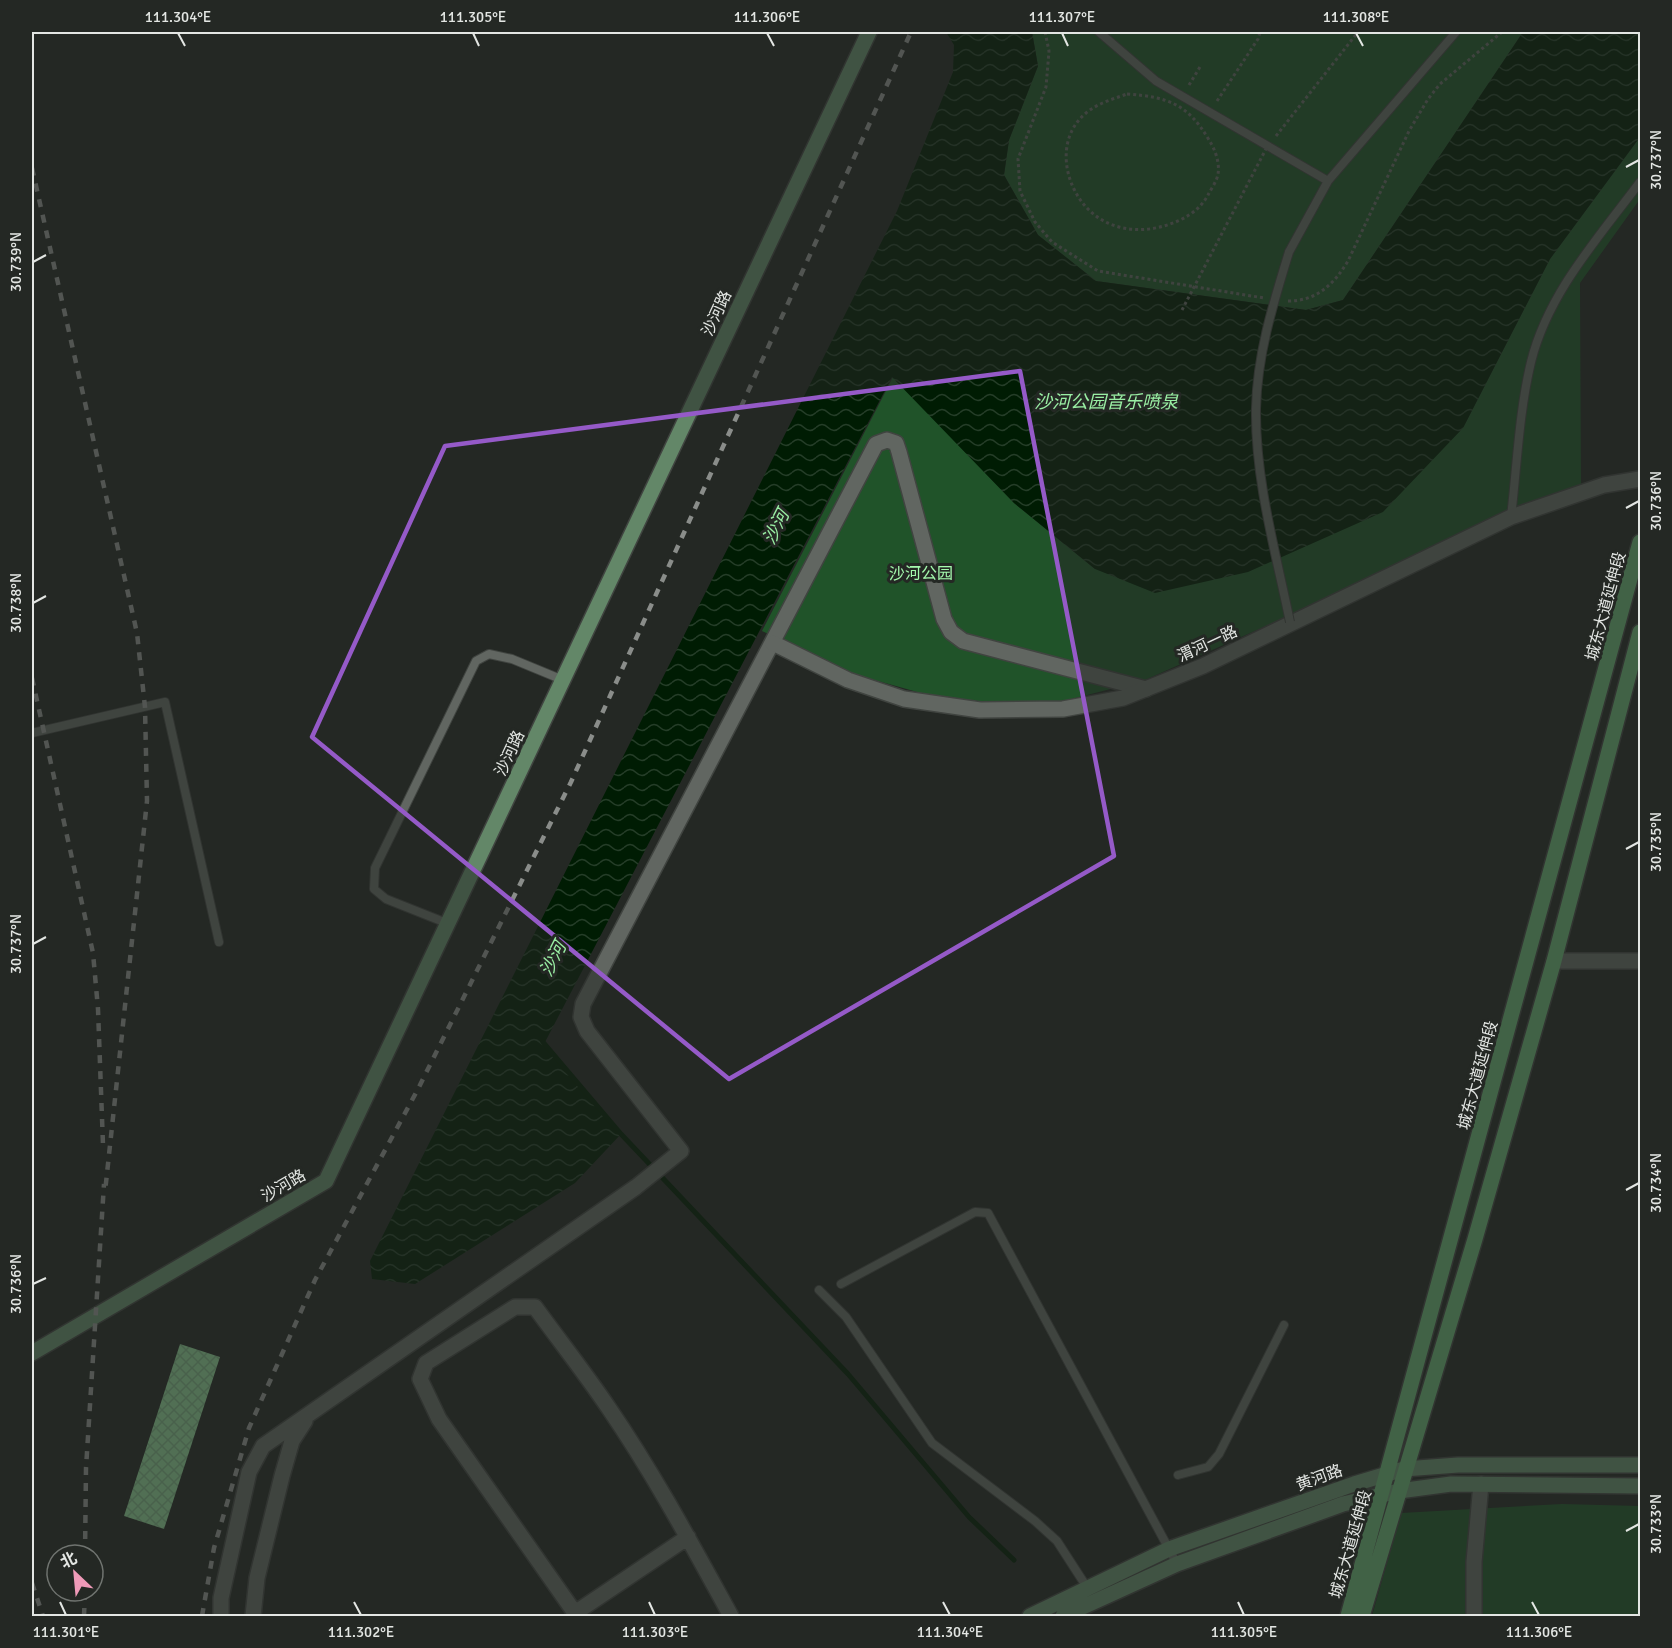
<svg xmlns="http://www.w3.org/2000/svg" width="1672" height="1648" font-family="Signika,'Noto Sans SC',sans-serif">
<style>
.park{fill:#205329}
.water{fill:url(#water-waves)}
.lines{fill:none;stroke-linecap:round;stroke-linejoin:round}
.stream{stroke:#001c03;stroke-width:5}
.building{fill:url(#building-cross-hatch)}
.service-casing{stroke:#404440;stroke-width:10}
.minor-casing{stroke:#404440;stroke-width:18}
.tertiary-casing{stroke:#404440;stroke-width:18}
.secondary-casing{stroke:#404440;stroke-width:18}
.primary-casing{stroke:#404440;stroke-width:18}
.path{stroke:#616461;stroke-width:3;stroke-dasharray:3 3;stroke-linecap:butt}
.service{stroke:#616661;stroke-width:8}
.minor{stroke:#616661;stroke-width:15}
.tertiary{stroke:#616661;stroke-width:15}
.secondary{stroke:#638768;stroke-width:15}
.primary{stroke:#65a86f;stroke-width:15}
.rail{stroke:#8a8d8a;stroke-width:4.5;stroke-dasharray:8 8;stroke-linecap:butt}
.service-bridge-casing{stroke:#404440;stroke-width:10;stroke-linecap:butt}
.path-bridge{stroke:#616461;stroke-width:3;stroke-dasharray:3 3;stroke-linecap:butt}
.service-bridge{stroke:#616661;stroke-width:8}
.marked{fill:none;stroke:#955ac8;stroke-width:4.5;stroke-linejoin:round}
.ticks{fill:none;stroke:#e3e6e3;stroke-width:2}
.labels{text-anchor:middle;stroke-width:6;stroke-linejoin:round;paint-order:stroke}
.street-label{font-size:16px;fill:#e3e6e3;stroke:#242824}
.park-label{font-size:16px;fill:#a4f9ad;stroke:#242824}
.water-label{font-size:18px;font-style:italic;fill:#9aefa4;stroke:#242824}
.neatline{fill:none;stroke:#e3e6e3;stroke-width:2}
.ticks-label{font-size:15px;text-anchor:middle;fill:#e3e6e3}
</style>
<defs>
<pattern id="water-waves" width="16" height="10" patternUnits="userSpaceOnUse" patternTransform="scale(1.5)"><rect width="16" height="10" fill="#001c03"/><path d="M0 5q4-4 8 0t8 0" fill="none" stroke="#253d28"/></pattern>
<pattern id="building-cross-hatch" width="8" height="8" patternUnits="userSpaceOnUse" patternTransform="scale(1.5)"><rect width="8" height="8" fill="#87c68e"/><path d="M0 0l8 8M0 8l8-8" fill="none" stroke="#76a67c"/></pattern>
</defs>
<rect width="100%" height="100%" fill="#242824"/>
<path class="park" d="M1032,32H1523L1343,300L1306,310L1096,281L1038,235L1004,175L1009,140L1038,66Z
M1640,137V199L1580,283L1581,485L1145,680L1064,701L987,702L928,695L853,674L762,631L893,377L1014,503L1095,569L1463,428L1550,259Z
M1562,1504L1640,1506V1616H1372L1401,1513Z"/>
<path class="water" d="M946,32H1032L1038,66L1009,140L1004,175L1038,235L1096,281L1306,310L1343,300L1523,32H1640V137L1550,259L1463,428L1383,512L1248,572L1155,593L1095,569L1014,503L892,377L544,1044L621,1134L575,1183L415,1284L372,1279L370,1261L897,211L953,72L954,45Z"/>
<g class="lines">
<path class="stream" d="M543,1042L621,1134L848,1374L969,1517L1014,1560"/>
</g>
<path class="building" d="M180,1344L220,1357L164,1529L124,1516Z"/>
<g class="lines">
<defs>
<path id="service" d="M1099,32L1156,81L1328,181
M1289,252L1328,181L1456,32
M1511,517C1517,466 1519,412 1531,362C1548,293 1599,237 1640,182
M32,733L165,702L219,942
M449,924L386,899L374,889L375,868L476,661L489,654L512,659L563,680
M841,1284L975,1212L988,1213L1177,1564
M819,1290L846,1317L932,1443L1035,1521L1057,1541L1088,1589
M1178,1475L1208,1467L1219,1454L1284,1325"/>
<path id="minor" d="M1554,961H1640
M688,1537L575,1613L439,1419L420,1379L426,1363L515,1307H535C559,1340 585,1373 608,1407C654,1474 692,1545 731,1616
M221,1616V1598L249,1472L263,1446L636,1187L681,1151L587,1031L581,1017L583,1004L876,444L887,440L896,443L899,452L944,619L951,632L963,641L1146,689
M253,1616L257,1578L282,1476L292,1441L305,1421
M1474,1616V1562L1481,1484"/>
<path id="tertiary" d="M773,643L848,680L904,699L980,710L1063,709L1123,698L1203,666L1511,517L1604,485L1640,479"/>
<path id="secondary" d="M32,1353L326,1181L869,32
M1030,1616L1169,1549L1354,1484L1404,1469L1458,1465H1640
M1063,1616L1177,1564L1343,1504L1399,1491L1451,1484L1640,1486"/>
<path id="primary" d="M1348,1616L1640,542
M1362,1616L1475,1239L1554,961L1640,632"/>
</defs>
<use href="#service" class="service-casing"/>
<use href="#minor" class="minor-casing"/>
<use href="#tertiary" class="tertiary-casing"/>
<use href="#secondary" class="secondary-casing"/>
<use href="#primary" class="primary-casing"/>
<path class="path" d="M1045,32L1049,51L1046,87L1018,159L1020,191L1035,222L1052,242L1098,271L1264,298
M1189,85L1200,67
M1127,94C1168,97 1188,104 1209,140C1215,149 1220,163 1218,174C1217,181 1211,189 1208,195C1200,210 1185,219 1170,224C1153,230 1134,232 1116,226C1070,213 1047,145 1086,113C1098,103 1113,99 1127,94Z
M1217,101L1258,39L1260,32
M1276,136L1358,32
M1288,301C1317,301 1334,284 1348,261L1409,131L1428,99L1440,84L1502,32"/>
<use href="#service" class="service"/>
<use href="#minor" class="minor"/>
<use href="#tertiary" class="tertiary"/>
<use href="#secondary" class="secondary"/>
<use href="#primary" class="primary"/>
<path class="rail" d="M32,168L137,633L145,707L147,801L105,1192
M32,678L93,953L98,1009L103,1145
M85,1555L86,1468L104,1184
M32,1583L43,1616
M84,1616L85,1591
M202,1616L214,1548L249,1428L315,1280L418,1089L571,782L911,32"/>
<defs>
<path id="service-bridge" d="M1289,252C1273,304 1257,355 1256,409C1255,480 1276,553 1290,622"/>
</defs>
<use href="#service-bridge" class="service-bridge-casing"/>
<path class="path-bridge" d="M1182,310L1267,147"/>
<use href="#service-bridge" class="service-bridge"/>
</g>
<path d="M0 0H1672V1648H0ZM1020,371L1114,856L729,1079L312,737L445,446Z" fill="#242824" fill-opacity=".55" fill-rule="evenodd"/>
<path class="marked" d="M1020,371L1114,856L729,1079L312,737L445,446Z"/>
<path class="ticks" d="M178,33L185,46M473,33L479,46M767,33L774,46M1062,33L1068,46M1356,33L1363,46M1626,167L1639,160M33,262L46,255M1626,508L1639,501M33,603L46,596M1626,849L1639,842M33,944L46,937M1626,1190L1639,1183M33,1284L46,1278M1626,1531L1639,1524M60,1602L66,1615M354,1602L361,1615M649,1602L655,1615M943,1602L950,1615M1238,1602L1244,1615M1532,1602L1539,1615"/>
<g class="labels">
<g class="street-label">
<text transform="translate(716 313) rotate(-65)" y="6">沙河路</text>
<text transform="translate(1605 606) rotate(-75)" y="6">城东大道延伸段</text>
<text transform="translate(1207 643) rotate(-25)" y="6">渭河一路</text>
<text transform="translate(509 753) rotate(-65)" y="6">沙河路</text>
<text transform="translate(1477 1075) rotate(-75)" y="6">城东大道延伸段</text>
<text transform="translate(283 1185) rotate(-30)" y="6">沙河路</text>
<text transform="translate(1319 1477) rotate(-20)" y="6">黄河路</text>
<text transform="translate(1350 1544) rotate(-74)" y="6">城东大道延伸段</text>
</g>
<g class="park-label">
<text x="921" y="579">沙河公园</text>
</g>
<g class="water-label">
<text x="1106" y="408">沙河公园音乐喷泉</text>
<text transform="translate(776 527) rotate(-63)" y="6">沙河</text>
<text transform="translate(553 959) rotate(-63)" y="6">沙河</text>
</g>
</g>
<rect width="1672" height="1648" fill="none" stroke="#242824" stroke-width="66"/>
<g transform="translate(75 1573) rotate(334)"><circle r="28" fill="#242824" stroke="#707470" stroke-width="1.5"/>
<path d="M0-4.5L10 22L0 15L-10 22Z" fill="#ef9ab8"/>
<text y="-9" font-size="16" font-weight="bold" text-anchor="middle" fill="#e3e6e3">北</text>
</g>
<rect x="33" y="33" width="1606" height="1582" class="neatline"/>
<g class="ticks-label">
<text x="178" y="22">111.304°E</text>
<text x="473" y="22">111.305°E</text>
<text x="767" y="22">111.306°E</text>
<text x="1062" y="22">111.307°E</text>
<text x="1356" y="22">111.308°E</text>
<text transform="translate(1656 160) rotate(-90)" y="5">30.737°N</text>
<text transform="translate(16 262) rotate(-90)" y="5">30.739°N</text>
<text transform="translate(1656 501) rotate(-90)" y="5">30.736°N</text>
<text transform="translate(16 603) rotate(-90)" y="5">30.738°N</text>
<text transform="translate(1656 842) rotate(-90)" y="5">30.735°N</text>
<text transform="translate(16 944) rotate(-90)" y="5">30.737°N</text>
<text transform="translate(1656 1183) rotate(-90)" y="5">30.734°N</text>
<text transform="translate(16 1284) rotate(-90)" y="5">30.736°N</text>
<text transform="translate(1656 1524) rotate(-90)" y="5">30.733°N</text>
<text x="66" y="1637">111.301°E</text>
<text x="361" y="1637">111.302°E</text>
<text x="655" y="1637">111.303°E</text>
<text x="950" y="1637">111.304°E</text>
<text x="1244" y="1637">111.305°E</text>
<text x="1539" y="1637">111.306°E</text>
</g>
</svg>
